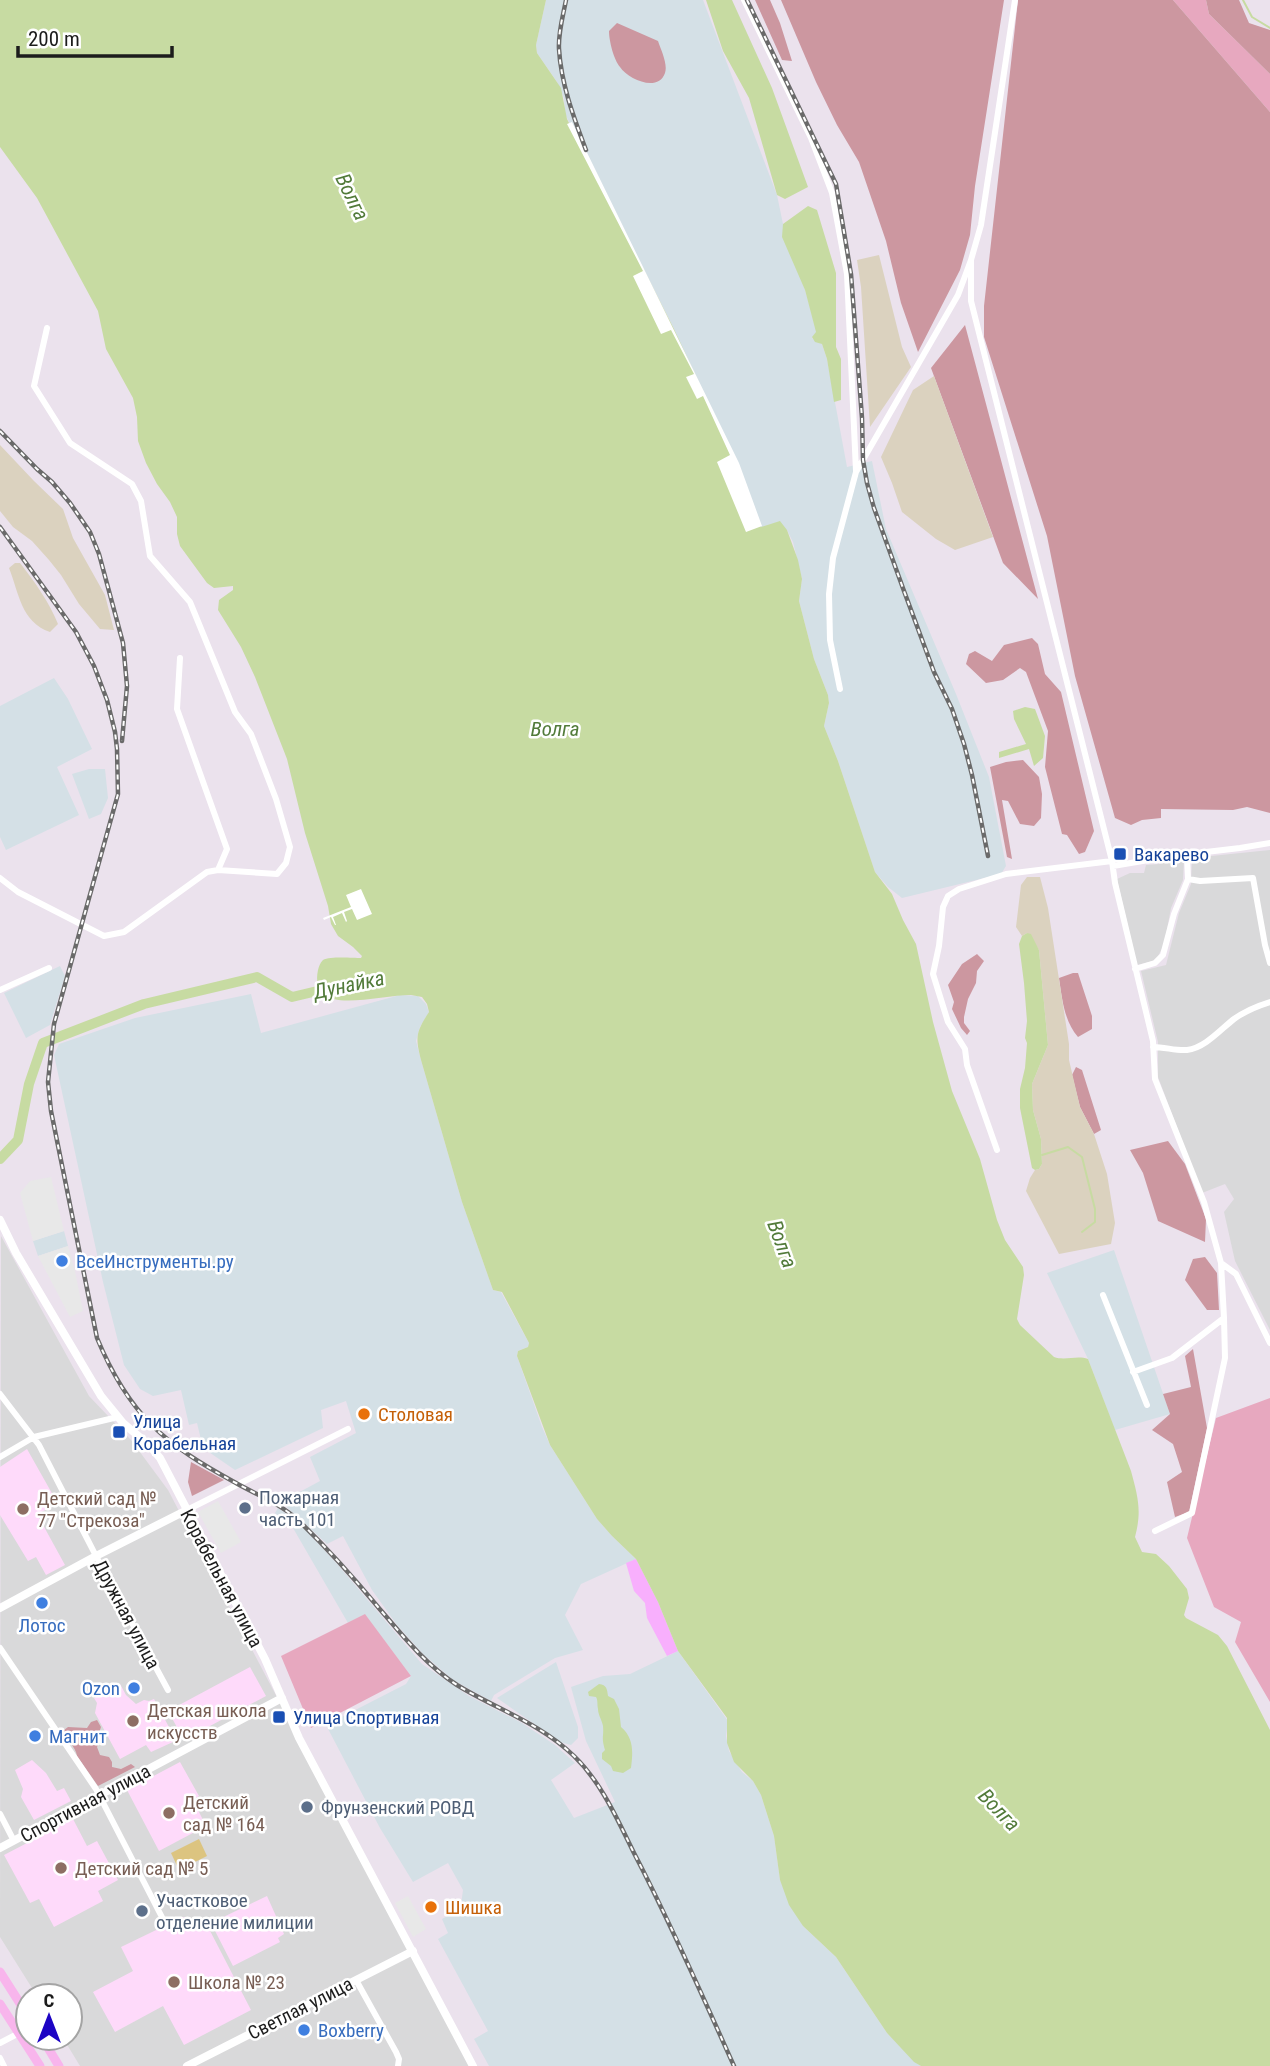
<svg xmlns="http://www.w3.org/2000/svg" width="1270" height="2066" font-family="'Roboto Condensed',sans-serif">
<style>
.residential{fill:#d9d9da}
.industrial{fill:#d4e0e6}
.education{fill:#fedafa}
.grass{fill:#e7a8bf}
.forest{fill:#cc97a0}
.wetland{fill:#dbd2bf}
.sand{fill:#f8affd}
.pitch{fill:#dcc480}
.parking{fill:#e8e8e8}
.water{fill:#c7dba2}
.pier{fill:#fff}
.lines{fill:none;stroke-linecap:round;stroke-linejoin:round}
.stream{stroke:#c7dba2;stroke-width:2}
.river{stroke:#c7dba2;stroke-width:10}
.minor{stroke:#fff;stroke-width:6}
.tertiary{stroke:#fff;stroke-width:8}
.secondary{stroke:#f8b5ec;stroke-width:9}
.rail-casing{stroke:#6a6a6a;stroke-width:4.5}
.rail{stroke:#fff;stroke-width:2;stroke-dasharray:5;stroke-linecap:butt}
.transit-dot{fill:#1a4fb4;stroke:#fff;stroke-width:2.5}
.shop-dot{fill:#3f7fe0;stroke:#fff;stroke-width:2.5}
.food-dot{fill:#e8710a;stroke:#fff;stroke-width:2.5}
.service-dot{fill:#5c6f8a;stroke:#fff;stroke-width:2.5}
.education-dot{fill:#8d6e63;stroke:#fff;stroke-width:2.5}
.labels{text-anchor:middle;stroke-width:5;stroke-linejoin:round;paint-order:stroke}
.transit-label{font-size:19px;fill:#164399;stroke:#fff;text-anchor:start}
.shop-label{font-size:19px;fill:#366cbe;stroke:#fff;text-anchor:start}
.food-label{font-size:19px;fill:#c56008;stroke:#fff;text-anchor:start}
.service-label{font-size:19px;fill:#4e5e75;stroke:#fff;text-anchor:start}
.education-label{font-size:19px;fill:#785e54;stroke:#fff;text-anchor:start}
.street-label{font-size:19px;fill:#1c1c1c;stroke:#fff}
.water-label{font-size:21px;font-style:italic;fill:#527b3a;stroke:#fff}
</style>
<rect width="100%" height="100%" fill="#ebe2ed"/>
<path class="residential" d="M1270,850V1330L1235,1261L1224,1212L1234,1199L1225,1184L1202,1193L1158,1077V1042L1141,971L1166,965L1179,913L1191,884L1192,858Z
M1173,858L1184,859L1183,880L1171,908L1164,945L1158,956L1153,961L1137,965L1117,879L1130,873H1144L1146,865L1159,864Z
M1,1236L89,1396L131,1440L168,1490L471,2066H80L63,2038H70V1996H37L0,1937Z"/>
<path class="industrial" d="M546,0H703L777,195L783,224L805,290L817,332L812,338L822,344L827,359L847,467L872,461L886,529L956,694L989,777L1006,866L1001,874L902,898L888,887L875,872L838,761L824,726L829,703L828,695L814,659L799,601L802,579L793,542L787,530L761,527L674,329L565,114L564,98L557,82L537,53L536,45Z
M54,678L68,699L92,749L57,767L79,815L6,850L0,837V706Z
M89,769H105L108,798L101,814L89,819L72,774Z
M60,966L65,976L50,1025L26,1038L4,993Z
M251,994L261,1033L400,995L418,996L426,1004L429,1012L420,1027L416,1041L421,1060L462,1202L493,1290L501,1292L529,1343L528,1347L518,1351L517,1356L542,1427L550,1445L597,1519L612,1536L636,1559L581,1584L565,1615L583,1650L555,1658L494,1695L491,1701L453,1680L423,1654L397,1625L372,1590L343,1536L327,1544L281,1502L320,1481L310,1457L356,1433L346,1401L321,1410L323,1428L235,1470L203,1448L197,1423L189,1425L181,1390L153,1396L140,1389L124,1365L103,1282L54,1055L59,1044L135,1018Z
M64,1231L68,1246L38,1256L33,1241Z
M1114,1250L1170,1414L1115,1430L1088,1359L1047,1273Z
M278,1508L299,1523L338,1565L422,1664L469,1696L522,1723L555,1745L575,1763L551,1780L574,1818L615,1802L586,1741L571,1687L603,1676L630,1674L678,1651L728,1721L726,1736L729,1751L742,1772L753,1781L761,1795L774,1836L780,1880L803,1926L836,1957L887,2033L914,2061L921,2066H489L474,2039L488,2031L438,1939L448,1933L442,1919L457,1911L461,1905L463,1890L448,1863L413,1882L380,1828L326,1725L406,1684L411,1676L365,1615L348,1623L293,1528L275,1513Z
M556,1662L578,1727V1738L571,1745L560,1742L497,1698Z"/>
<path class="education" d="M27,1449L58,1504L37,1514L65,1565L46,1575L36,1557L28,1561L0,1515V1467Z
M250,1667L266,1696L184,1740L168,1711Z
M120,1684L126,1695L136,1704L144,1700L149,1701L154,1699L170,1729L173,1742L151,1752L146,1745L120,1759L95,1713L97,1703L94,1698Z
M32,1760L46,1773L57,1791L64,1788L71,1801L34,1820L21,1797L23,1789L15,1770Z
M180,1762L199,1796L193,1800L206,1826L159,1851L127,1790Z
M73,1819L87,1846L97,1841L118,1880L98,1891L103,1901L54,1927L39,1899L30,1903L4,1855Z
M267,1896L284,1934L278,1938L280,1942L233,1966L213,1927V1922Z
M183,1917L207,1925L251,2010L184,2045L163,2006L115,2032L93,1992L133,1971L121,1947Z"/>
<path class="grass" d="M1173,0H1206L1209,14L1270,74V112Z
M1270,1398V1702L1235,1642L1241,1622L1214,1607L1187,1538L1216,1418Z
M365,1614L411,1676L311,1728L281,1656Z"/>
<path class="forest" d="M755,0H770L780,23L792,61L782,60Z
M781,0H1004L975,186L970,235L960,270L918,352L901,303L886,241L859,162L837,125L816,82Z
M1018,0H1173L1270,112V813L1247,807L1233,810L1161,809V818L1142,820L1131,825L1115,818L1075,676L1047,536L984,337V306Z
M1206,0H1239L1249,23L1270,30V74L1209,14Z
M617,23L658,41C661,50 668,64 665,73C658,93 628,79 620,67C614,60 609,41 609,31Z
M965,325L1038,599L1003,563L931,368Z
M1032,638L1038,644L1045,674L1061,692L1094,831L1085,852L1079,854L1067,835L1062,834L1045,767L1048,731L1026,672L1020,668L1003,680L986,683L966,664L969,654L975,651L992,661L1004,645Z
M1023,760L1039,777L1042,794L1041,818L1034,826L1020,824L1008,801L1002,800L1012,859L1007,857L990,767L1006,762Z
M977,954L984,961L977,971L976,983L968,999L964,1017V1023L970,1031L967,1035L961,1028L952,1009L954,1002L948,985L962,964Z
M1073,973H1078L1092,1016V1029L1078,1037C1064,1021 1062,998 1059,978Z
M1076,1067L1082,1070L1101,1130L1094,1134L1080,1107L1072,1075Z
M1168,1141L1185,1164L1206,1219L1205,1242L1158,1221L1143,1173L1130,1150Z
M1205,1257L1217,1273L1219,1310H1207L1185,1280L1193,1259Z
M1193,1349L1207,1428L1189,1512L1175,1517L1167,1482L1182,1472L1173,1444L1152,1430L1170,1414L1163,1394L1191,1387L1185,1356Z
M191,1462L224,1480L192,1496L188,1482Z
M97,1720L101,1727L99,1733L101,1739L97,1747L100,1755L109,1757L112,1762V1767L121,1769L131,1764L135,1767L98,1786L77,1756C76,1746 65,1740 64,1730L68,1727L87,1728L91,1722Z"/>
<path class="wetland" d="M879,255L902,347L911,367L870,427L861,287L857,260Z
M934,376L993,537L955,550L936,539L902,512L892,483L881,457L913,390Z
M0,445L34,481L63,509L73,538L105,595L114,630L100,629L79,604L61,575L49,560L32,541L13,527L0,511Z
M15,563H20C35,582 49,602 58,624L50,632C21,622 19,593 9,568Z
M1027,877H1040L1048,908L1069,1044V1060L1080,1107L1094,1134L1107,1174L1115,1223L1111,1244L1059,1254L1026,1191L1030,1178L1035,1170L1039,1169L1042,1164L1041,1139L1033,1110L1032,1084L1048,1045L1039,950L1027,933L1022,936L1016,927L1021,885Z"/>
<path class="sand" d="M636,1559L658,1602L678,1651L667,1656L647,1618L645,1603L634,1591L626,1563Z"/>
<path class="pitch" d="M199,1839L207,1856L179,1870L171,1853Z"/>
<path class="parking" d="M51,1177L64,1231L33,1241L20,1193L30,1181Z
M68,1246L75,1271L83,1311L70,1317L38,1256Z
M218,1501L241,1542L221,1553L198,1512Z
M408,1896L426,1929L413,1937L395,1903Z"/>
<path class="water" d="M0,0H546L536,45L537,53L561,88L567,119L674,329L708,402L761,527L780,521L787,530L798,560L802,579L799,601L814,659L828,695L829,703L824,726L838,761L875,872L892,894L903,920L916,944L933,1022L952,1091L980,1159L997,1220L1005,1240L1023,1267L1024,1275L1017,1319L1020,1325L1054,1357C1065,1361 1077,1355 1088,1359L1131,1471C1138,1497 1142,1511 1135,1537L1142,1552L1156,1554L1169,1566L1187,1589L1189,1598L1184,1615L1186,1618L1218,1635L1227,1646L1270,1730V2066H921L914,2062L887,2033L836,1957L803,1926L789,1905L780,1880L774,1836L761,1795L753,1781L734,1762L727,1743V1718L678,1651L658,1602L636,1559L612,1536L597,1519L550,1445L517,1356L518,1351L528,1347L529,1343L502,1292L493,1290L462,1202L421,1060C415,1037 416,1032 429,1012L427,1004L422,997L411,995C390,995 352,1004 334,999C319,995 315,984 318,970C319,966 320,963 323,960C330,956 353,958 361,958L362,956L353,947L338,936L331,924L328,906L305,833L287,759L255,677L241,647L218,610L219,600L233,590V586L214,588L207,583L180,546L177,534V517L170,502L157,484L146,463L138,441L137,417L133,398L106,349L98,311L37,198L0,147Z
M706,0H732L772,88L808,187L785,199L777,195L749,98L723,51Z
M808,206L817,210L836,273V347L841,359V400L834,402L827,359L822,344L815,342L812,337L816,332L805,290L782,237L783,224Z
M1025,707L1035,709L1045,736L1043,758L1034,766L1029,749L999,758V752L1026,744L1014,719L1013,711Z
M1027,933L1031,934L1039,950L1048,1045L1032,1084L1033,1110L1041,1139L1042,1164L1039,1169L1035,1170L1032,1168L1020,1108V1089L1025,1068L1027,1043L1025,1038L1027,1021L1024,983L1019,944L1022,936Z
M599,1684C607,1685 607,1689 608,1696L614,1699L619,1709L621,1727C634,1738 633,1752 631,1768L623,1773L613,1771L611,1766L602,1759V1753L605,1750C601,1736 604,1738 603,1726C602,1720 598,1715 598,1709C597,1704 598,1700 596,1697L589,1696L588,1692Z"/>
<path class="pier" d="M572,122L739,463L762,526L746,532L717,462L730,455L703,396L697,399L686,377L694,374L671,330L661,334L633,276L643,271L567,124Z
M361,889L372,914L357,920L352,909L344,912L347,921L346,922L342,913L333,917L336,925H335L331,917L324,920L323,918L351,907L346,895Z"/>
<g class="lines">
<path class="stream" d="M1243,0L1252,17L1270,28
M1042,1155L1068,1147L1082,1157L1095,1209V1222L1082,1232"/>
<path class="river" d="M0,1159L18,1140L29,1084L43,1043L144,1004L257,977L292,997L330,988"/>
<path class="minor" d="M744,0L811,138L832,193L847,274L856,471
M971,260V301L1112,861L1115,883L1153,1041L1155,1079L1204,1202L1221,1263L1236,1274L1270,1343
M180,658L177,709L227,849L218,870
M840,689L830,640L829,594L833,558L856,472L958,295L971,260L981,225L1015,0
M1113,866L1172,856L1240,848L1270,843
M0,878L18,892L104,936L124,932L207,872L218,870L277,874L286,863L290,847L276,799L251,734L235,712L190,602L150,556L141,501L132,484L70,443L34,386L47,328
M1188,879L1200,881L1253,878L1265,945L1270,963
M1135,969L1155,963L1163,955L1174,914L1188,879L1187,855
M0,990L49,968
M1153,1047C1165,1047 1176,1051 1187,1050C1205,1048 1221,1029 1234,1019C1245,1011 1257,1006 1270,1002
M997,1150L967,1065L965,1049L948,1022L933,974L939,946L943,907L948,896L959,889L1006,874L1112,861
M1103,1295L1147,1405
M1133,1372L1172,1358L1224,1318L1221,1263
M0,1394L39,1445L96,1556L168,1690
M0,1457L34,1437L118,1417
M187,1510L348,1429
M1155,1531L1192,1513L1225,1358L1224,1318
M0,1648L96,1789L166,1925
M0,1814L14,1841
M356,1980L396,2052L399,2059L398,2066
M0,2043L19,2033
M0,2058L4,2066"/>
<path class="tertiary" d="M0,1220L16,1253L101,1396L123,1423L149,1445L160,1458L265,1659L299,1738L473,2066
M0,1608L96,1556L187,1510
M0,1848L282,1698
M187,2066L413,1951"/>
<path class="secondary" d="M0,1972L28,2016
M0,2004L40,2066
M42,2038L59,2066"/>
<defs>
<path id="rail" d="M566,0C563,16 558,33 559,49C561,84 574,118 586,150
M747,0L836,184L851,274L862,418L863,460L867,483L874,508L904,591L934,672L952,709L964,744L972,775L988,856
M0,431L37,469L52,482L70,503L90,532L99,554L123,643L127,686L122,741
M0,527L76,632L94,666L107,700L115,732L117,749L118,794L54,1024L48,1082L51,1111L97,1338C129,1415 164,1444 236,1483C257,1495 281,1504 299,1521C327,1548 353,1577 378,1607C402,1635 425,1664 457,1685C496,1709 540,1723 574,1756C602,1783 618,1821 635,1855C671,1924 702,1995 734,2066"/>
</defs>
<use href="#rail" class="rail-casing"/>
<use href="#rail" class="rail"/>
</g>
<g class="transit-dot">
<rect x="1113" y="847" width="14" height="14" rx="3.5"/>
<rect x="112" y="1425" width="14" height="14" rx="3.5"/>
<rect x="272" y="1710" width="14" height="14" rx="3.5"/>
</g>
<g class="shop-dot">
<circle cx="62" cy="1261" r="7"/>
<circle cx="42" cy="1603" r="7"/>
<circle cx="134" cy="1688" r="7"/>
<circle cx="35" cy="1736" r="7"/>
<circle cx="304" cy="2030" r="7"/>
</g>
<g class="food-dot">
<circle cx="364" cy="1414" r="7"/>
<circle cx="431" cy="1907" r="7"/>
</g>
<g class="service-dot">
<circle cx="245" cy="1508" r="7"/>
<circle cx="307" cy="1807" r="7"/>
<circle cx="142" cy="1911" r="7"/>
</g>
<g class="education-dot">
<circle cx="23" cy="1509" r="7"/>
<circle cx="133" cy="1721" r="7"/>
<circle cx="169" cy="1813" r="7"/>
<circle cx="61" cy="1868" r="7"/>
<circle cx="174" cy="1982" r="7"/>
</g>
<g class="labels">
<g class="transit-label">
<text x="1134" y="861">Вакарево</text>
<text x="133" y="1428">Улица<tspan x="133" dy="22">Корабельная</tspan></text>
<text x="293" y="1724">Улица Спортивная</text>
</g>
<g class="shop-label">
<text x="76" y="1268">ВсеИнструменты.ру</text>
<text x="42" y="1632" text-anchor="middle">Лотос</text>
<text x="120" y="1695" text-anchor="end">Ozon</text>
<text x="49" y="1743">Магнит</text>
<text x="318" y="2037">Boxberry</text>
</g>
<g class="food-label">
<text x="378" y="1421">Столовая</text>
<text x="445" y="1914">Шишка</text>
</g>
<g class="service-label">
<text x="259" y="1504">Пожарная<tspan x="259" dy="22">часть 101</tspan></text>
<text x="321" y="1814">Фрунзенский РОВД</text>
<text x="156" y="1907">Участковое<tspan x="156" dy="22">отделение милиции</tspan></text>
</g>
<g class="education-label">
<text x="37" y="1505">Детский сад №<tspan x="37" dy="22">77 "Стрекоза"</tspan></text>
<text x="147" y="1717">Детская школа<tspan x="147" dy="22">искусств</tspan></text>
<text x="183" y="1809">Детский<tspan x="183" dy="22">сад № 164</tspan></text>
<text x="75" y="1875">Детский сад № 5</text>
<text x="188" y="1989">Школа № 23</text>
</g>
<g class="street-label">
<text transform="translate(222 1578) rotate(62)" y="7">Корабельная улица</text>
<text transform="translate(127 1614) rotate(62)" y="7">Дружная улица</text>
<text transform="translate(85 1803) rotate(-28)" y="7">Спортивная улица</text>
<text transform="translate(300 2008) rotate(-27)" y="7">Светлая улица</text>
</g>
<g class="water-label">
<text transform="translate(352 197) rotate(64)" y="7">Волга</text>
<text x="555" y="736">Волга</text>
<text transform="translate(349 985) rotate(-12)" y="7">Дунайка</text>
<text transform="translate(782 1244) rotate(70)" y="7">Волга</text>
<text transform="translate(999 1810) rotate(46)" y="7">Волга</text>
</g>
</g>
<g transform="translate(49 2017)"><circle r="33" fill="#ffffff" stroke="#a4a4a4" stroke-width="2"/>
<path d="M0-5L12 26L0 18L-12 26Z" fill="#1d04c4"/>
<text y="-10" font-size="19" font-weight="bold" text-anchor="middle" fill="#1c1c1c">С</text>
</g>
<path d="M18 46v10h154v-10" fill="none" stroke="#1c1c1c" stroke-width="3.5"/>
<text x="28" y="46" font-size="21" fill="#1c1c1c" stroke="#ffffff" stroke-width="5" paint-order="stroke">200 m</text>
</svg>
